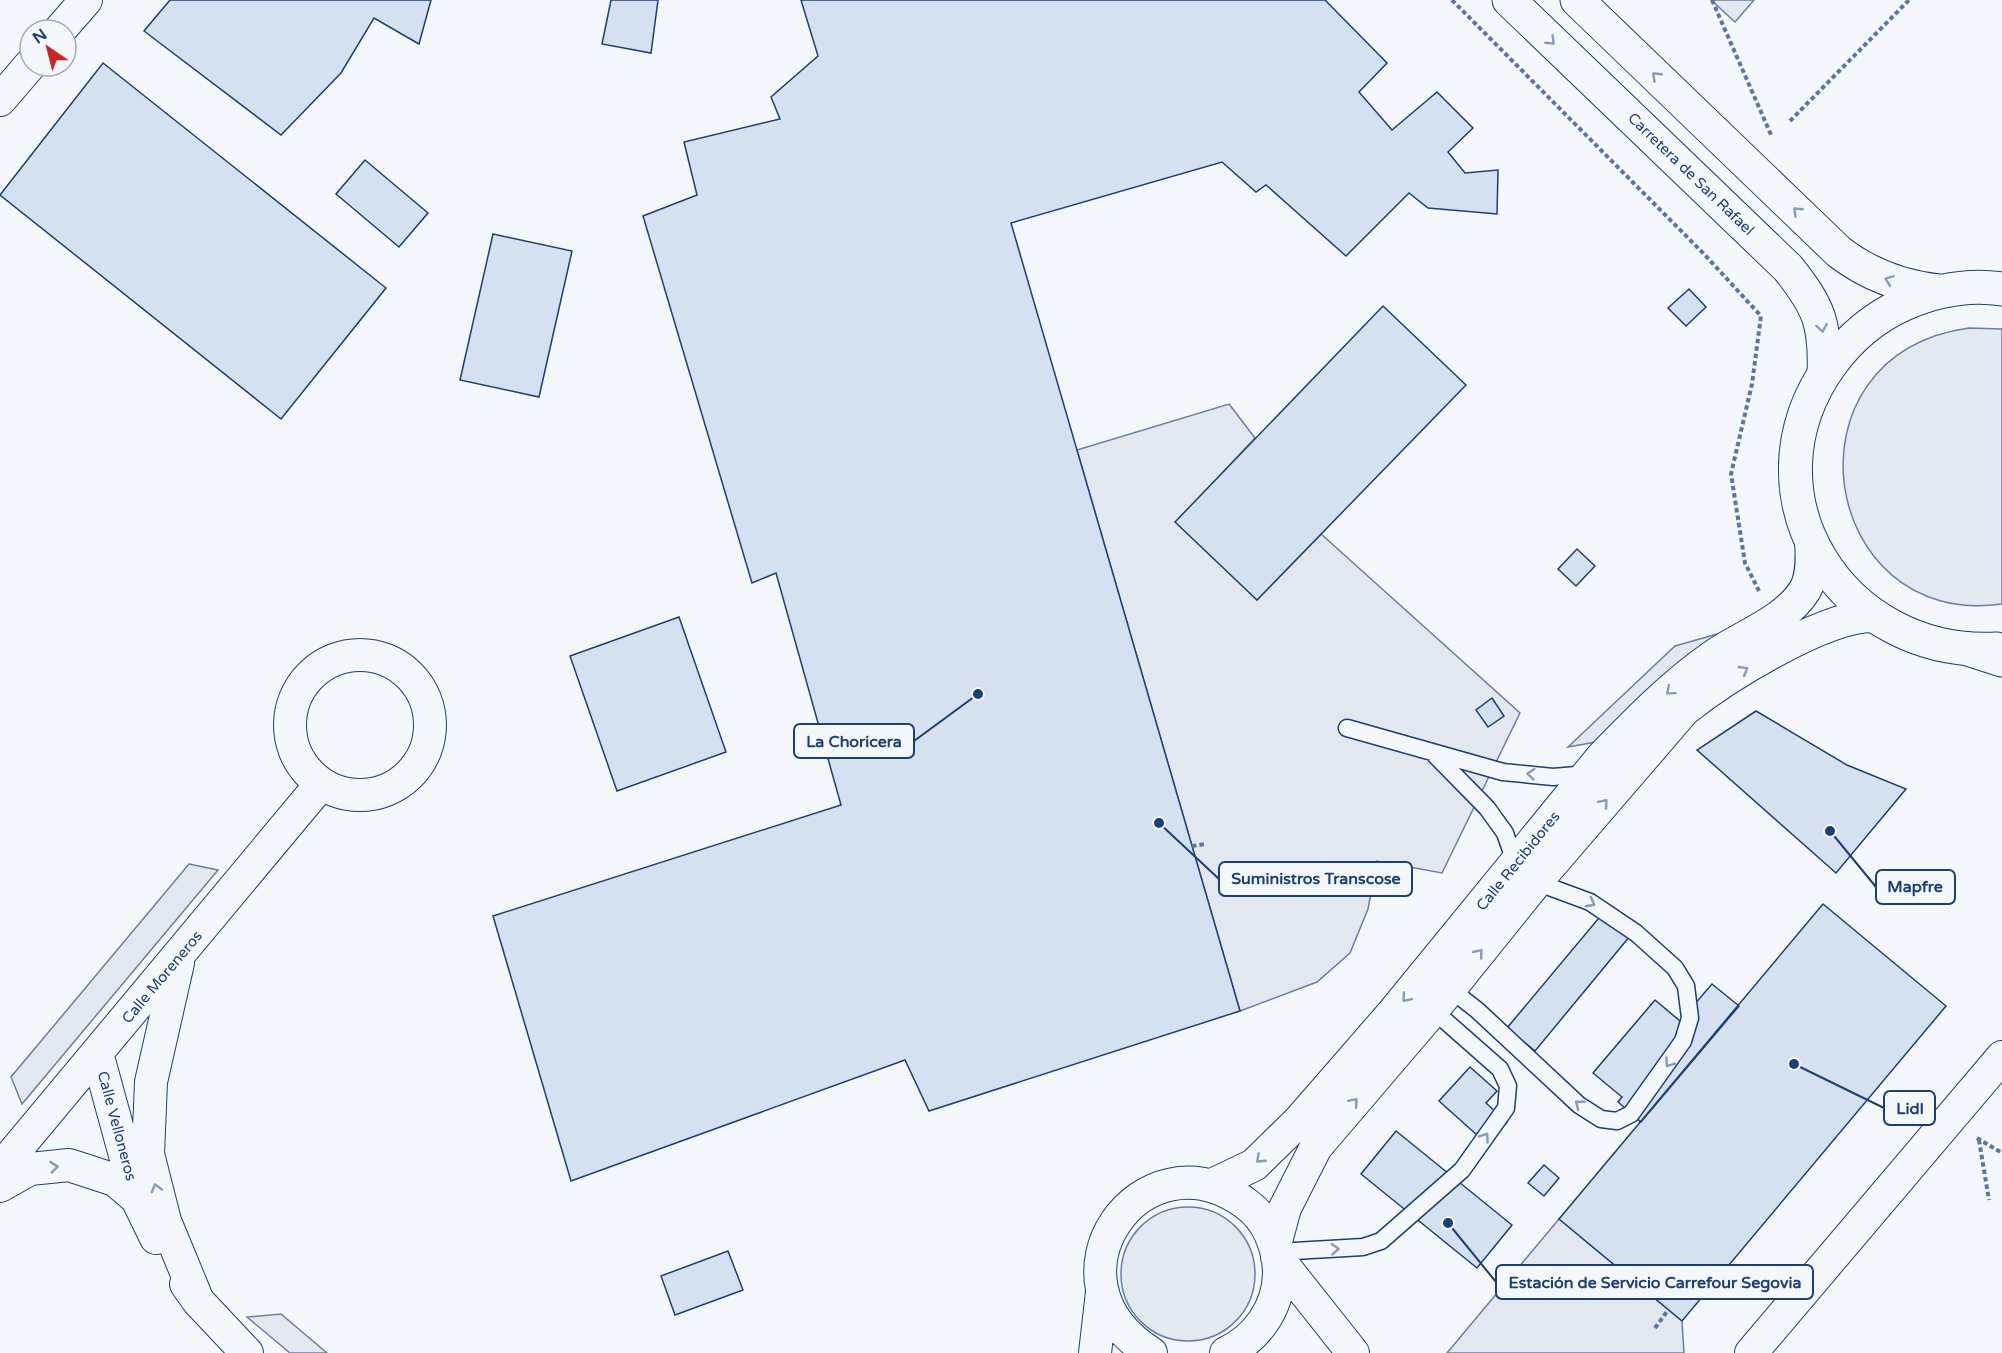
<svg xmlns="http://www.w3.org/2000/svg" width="2002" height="1353" font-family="'Varela Round',sans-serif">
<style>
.green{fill:#e3e9f0;stroke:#687fa3;stroke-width:1.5}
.parking{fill:#e3e8f0;stroke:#687fa3;stroke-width:1.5}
.building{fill:#d5e0f0;stroke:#1d3f73;stroke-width:1.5}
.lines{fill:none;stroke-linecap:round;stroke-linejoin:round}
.service-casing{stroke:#1d3f73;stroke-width:19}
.minor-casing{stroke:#1d3f73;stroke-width:34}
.primary-casing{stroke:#1d3f73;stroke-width:35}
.motorway-casing{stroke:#1d3f73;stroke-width:35}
.path{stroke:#5e769c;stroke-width:4;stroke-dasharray:4.5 3;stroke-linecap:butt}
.service{stroke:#f4f7fb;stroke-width:16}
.minor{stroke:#f4f7fb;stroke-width:32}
.primary{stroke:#f4f7fb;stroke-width:33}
.motorway{stroke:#f4f7fb;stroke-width:33}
.oneway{stroke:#889bb7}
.labels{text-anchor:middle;stroke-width:4.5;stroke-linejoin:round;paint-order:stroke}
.street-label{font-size:15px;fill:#1d3f73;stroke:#f4f7fb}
.leader{fill:none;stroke:#1d3f73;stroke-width:2}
.callout-dot{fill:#1d3f73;stroke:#f4f7fb;stroke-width:2}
.callout{fill:#f4f7fb;stroke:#1d3f73;stroke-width:2}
.callout-label{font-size:16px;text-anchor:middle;font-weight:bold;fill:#1d3f73}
</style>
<rect width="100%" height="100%" fill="#f4f7fb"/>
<path class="green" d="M1711,0H1754L1735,22Z
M1969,328L2002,329V604C1819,630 1776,355 1969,328Z
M1121 1274a67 67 0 1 1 134 0a67 67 0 1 1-134 0Z"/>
<path class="parking" d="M1229,404L1255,438L1176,522L1257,600L1321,534L1520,713L1442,873L1377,861L1368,909L1350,953L1317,982L1240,1011L1077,450Z
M1742,627L1596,742L1568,747L1675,646Z
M189,864L218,870L22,1104L11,1077Z
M1559,1219L1682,1321L1684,1353H1447Z
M281,1314L327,1353H290L247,1317Z"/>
<path class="building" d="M170,0H431L419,44L374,18L341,73L281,135L144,31Z
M611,0H658L651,53L602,44Z
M801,0H1325L1387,63L1359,92L1392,130L1437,92L1473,128L1448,152L1465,173L1498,170L1497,214L1428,208L1409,193L1346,256L1266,185L1256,192L1222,162L1011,223L1240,1011L929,1111L905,1060L571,1181L493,916L841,805L776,573L752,583L643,216L697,195L684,142L780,119L771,97L818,56Z
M103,63L386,288L281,419L0,195Z
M365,160L428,213L399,247L336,194Z
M493,234L572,251L539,397L460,380Z
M1689,289L1706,307L1686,326L1668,308Z
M1383,306L1466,385L1257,600L1175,522Z
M1383,306L1466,385L1257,600L1175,522Z
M1577,549L1595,566L1576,586L1558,569Z
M679,617L726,752L617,791L570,656Z
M1492,698L1504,716L1488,727L1476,710Z
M1756,711L1847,765L1906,789L1836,873L1697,750Z
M1823,904L1946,1006L1682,1321L1559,1219Z
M1603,913L1630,936L1535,1051L1507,1028Z
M1712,984L1739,1006L1641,1122L1618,1102L1622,1097L1593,1073L1655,1000L1680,1021Z
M1470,1067L1497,1091L1486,1103L1507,1122L1487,1144L1439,1101Z
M1396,1131L1512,1225L1477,1268L1361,1174Z
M1544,1165L1559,1178L1544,1196L1528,1183Z
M728,1251L743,1290L675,1315L661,1276Z"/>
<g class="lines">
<defs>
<path id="service" d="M1347,728L1503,772L1553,777L1588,774
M1432,752L1487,808L1505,833L1516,865
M1450,989L1477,1010L1579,1105L1601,1119L1617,1121L1631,1114L1683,1041L1690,1018L1686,986L1675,968L1636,933L1590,902L1536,882
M1277,1252L1363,1247L1381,1241L1462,1170L1506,1108L1508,1086L1500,1069L1433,1010"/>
<path id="minor" d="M60,30L86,0
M0,100L30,65
M290 725a70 70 0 1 1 140 0a70 70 0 1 1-140 0Z
M178,963L151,1082L148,1154L165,1221L198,1301
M97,1053L137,1199L156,1238
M0,1169L321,784
M1212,1185L1254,1165L1299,1121L1392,1014L1602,757C1638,720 1673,684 1715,655C1744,635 1786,621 1805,590C1813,576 1812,556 1811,540
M0,1186L30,1169L69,1165L115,1180L137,1199
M1275,1245L1285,1208L1316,1147L1433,1010L1536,882L1684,710C1724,678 1823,616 1873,616
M1277,1257L1353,1353
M186,1284L198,1301L247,1353
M1095,1353L1102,1292
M1151,1353C1034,1280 1142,1128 1245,1203C1267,1218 1279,1247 1279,1274C1278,1309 1256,1339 1226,1353
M1751,1353L2002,1057"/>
<path id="primary" d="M1509,0L1788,268C1819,307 1826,324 1824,374
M1577,0L1839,252C1869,275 1902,287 1939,291
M1997,649C1842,658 1737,494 1831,364C1850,338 1875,317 1904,304C1934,291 1969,284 2002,289"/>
<path id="motorway" d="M1968,649L2002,660"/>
</defs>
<use href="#service" class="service-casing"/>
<use href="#minor" class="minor-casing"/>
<use href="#primary" class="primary-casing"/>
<use href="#motorway" class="motorway-casing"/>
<path class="path" d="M1452,0L1704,254L1761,316L1752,384L1731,474L1745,563L1759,591
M1712,0L1772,137
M1790,121L1909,0
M1192,846L1206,844
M1977,1138L2002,1153
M1979,1140L1989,1200
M1655,1328L1668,1310"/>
<use href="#service" class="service"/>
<use href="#minor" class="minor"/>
<use href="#primary" class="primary"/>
<use href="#motorway" class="motorway"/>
</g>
<defs><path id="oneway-chevron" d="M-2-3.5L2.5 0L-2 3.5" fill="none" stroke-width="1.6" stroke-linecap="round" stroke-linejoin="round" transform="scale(1.5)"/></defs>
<g class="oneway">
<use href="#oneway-chevron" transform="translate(1551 41) rotate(44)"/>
<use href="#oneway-chevron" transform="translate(1656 76) rotate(-136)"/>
<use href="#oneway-chevron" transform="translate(1797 211) rotate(-136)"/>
<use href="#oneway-chevron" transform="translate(1889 280) rotate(-160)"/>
<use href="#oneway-chevron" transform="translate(1822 328) rotate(80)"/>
<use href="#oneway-chevron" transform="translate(1744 670) rotate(-31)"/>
<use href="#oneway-chevron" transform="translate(1670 691) rotate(140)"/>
<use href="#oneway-chevron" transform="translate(1531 774) rotate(-175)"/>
<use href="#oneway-chevron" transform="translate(1604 803) rotate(-49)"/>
<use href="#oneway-chevron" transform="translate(1591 903) rotate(28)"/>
<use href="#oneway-chevron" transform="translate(1479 953) rotate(-51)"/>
<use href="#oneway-chevron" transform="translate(1406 998) rotate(130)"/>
<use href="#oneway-chevron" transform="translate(1669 1063) rotate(125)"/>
<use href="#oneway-chevron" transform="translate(1354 1102) rotate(-49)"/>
<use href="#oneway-chevron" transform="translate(1579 1104) rotate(-142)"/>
<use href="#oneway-chevron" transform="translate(1485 1137) rotate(-55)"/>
<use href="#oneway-chevron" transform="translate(1260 1159) rotate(137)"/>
<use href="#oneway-chevron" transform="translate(54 1167) rotate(-6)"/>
<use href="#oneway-chevron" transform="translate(156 1188) rotate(-105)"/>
<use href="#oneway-chevron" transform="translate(1335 1249) rotate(-4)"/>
</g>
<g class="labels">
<g class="street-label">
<text transform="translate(1691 174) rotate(44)" y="5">Carretera de San Rafael</text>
<text transform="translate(1518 861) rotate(-51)" y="5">Calle Recibidores</text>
<text transform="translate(162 977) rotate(-50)" y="5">Calle Moreneros</text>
<text transform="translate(117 1126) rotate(75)" y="5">Calle Velloneros</text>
</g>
</g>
<path class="leader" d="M978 694L914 741M1159 823L1219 879M1830 831L1876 887M1794 1064L1884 1108M1448 1223L1496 1282"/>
<g class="callout-dot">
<circle cx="978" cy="694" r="6"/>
<circle cx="1159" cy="823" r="6"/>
<circle cx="1830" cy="831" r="6"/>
<circle cx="1794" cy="1064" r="6"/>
<circle cx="1448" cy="1223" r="6"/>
</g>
<g class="callout">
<rect x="794" y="724" width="120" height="34" rx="6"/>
<rect x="1219" y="862" width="193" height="34" rx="6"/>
<rect x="1876" y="870" width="79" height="34" rx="6"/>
<rect x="1884" y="1091" width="51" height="34" rx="6"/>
<rect x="1496" y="1265" width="317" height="34" rx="6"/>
</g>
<g class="callout-label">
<text x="854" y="747">La Choricera</text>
<text x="1316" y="884">Suministros Transcose</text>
<text x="1915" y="892">Mapfre</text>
<text x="1910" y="1114">Lidl</text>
<text x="1655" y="1288">Estación de Servicio Carrefour Segovia</text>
</g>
<g transform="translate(48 48) rotate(325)"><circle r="28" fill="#f4f7fb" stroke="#9eadc5" stroke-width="1.5"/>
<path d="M0-4.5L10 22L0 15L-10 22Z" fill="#c62828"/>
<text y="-9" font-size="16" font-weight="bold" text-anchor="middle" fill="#1d3f73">N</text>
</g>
</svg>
